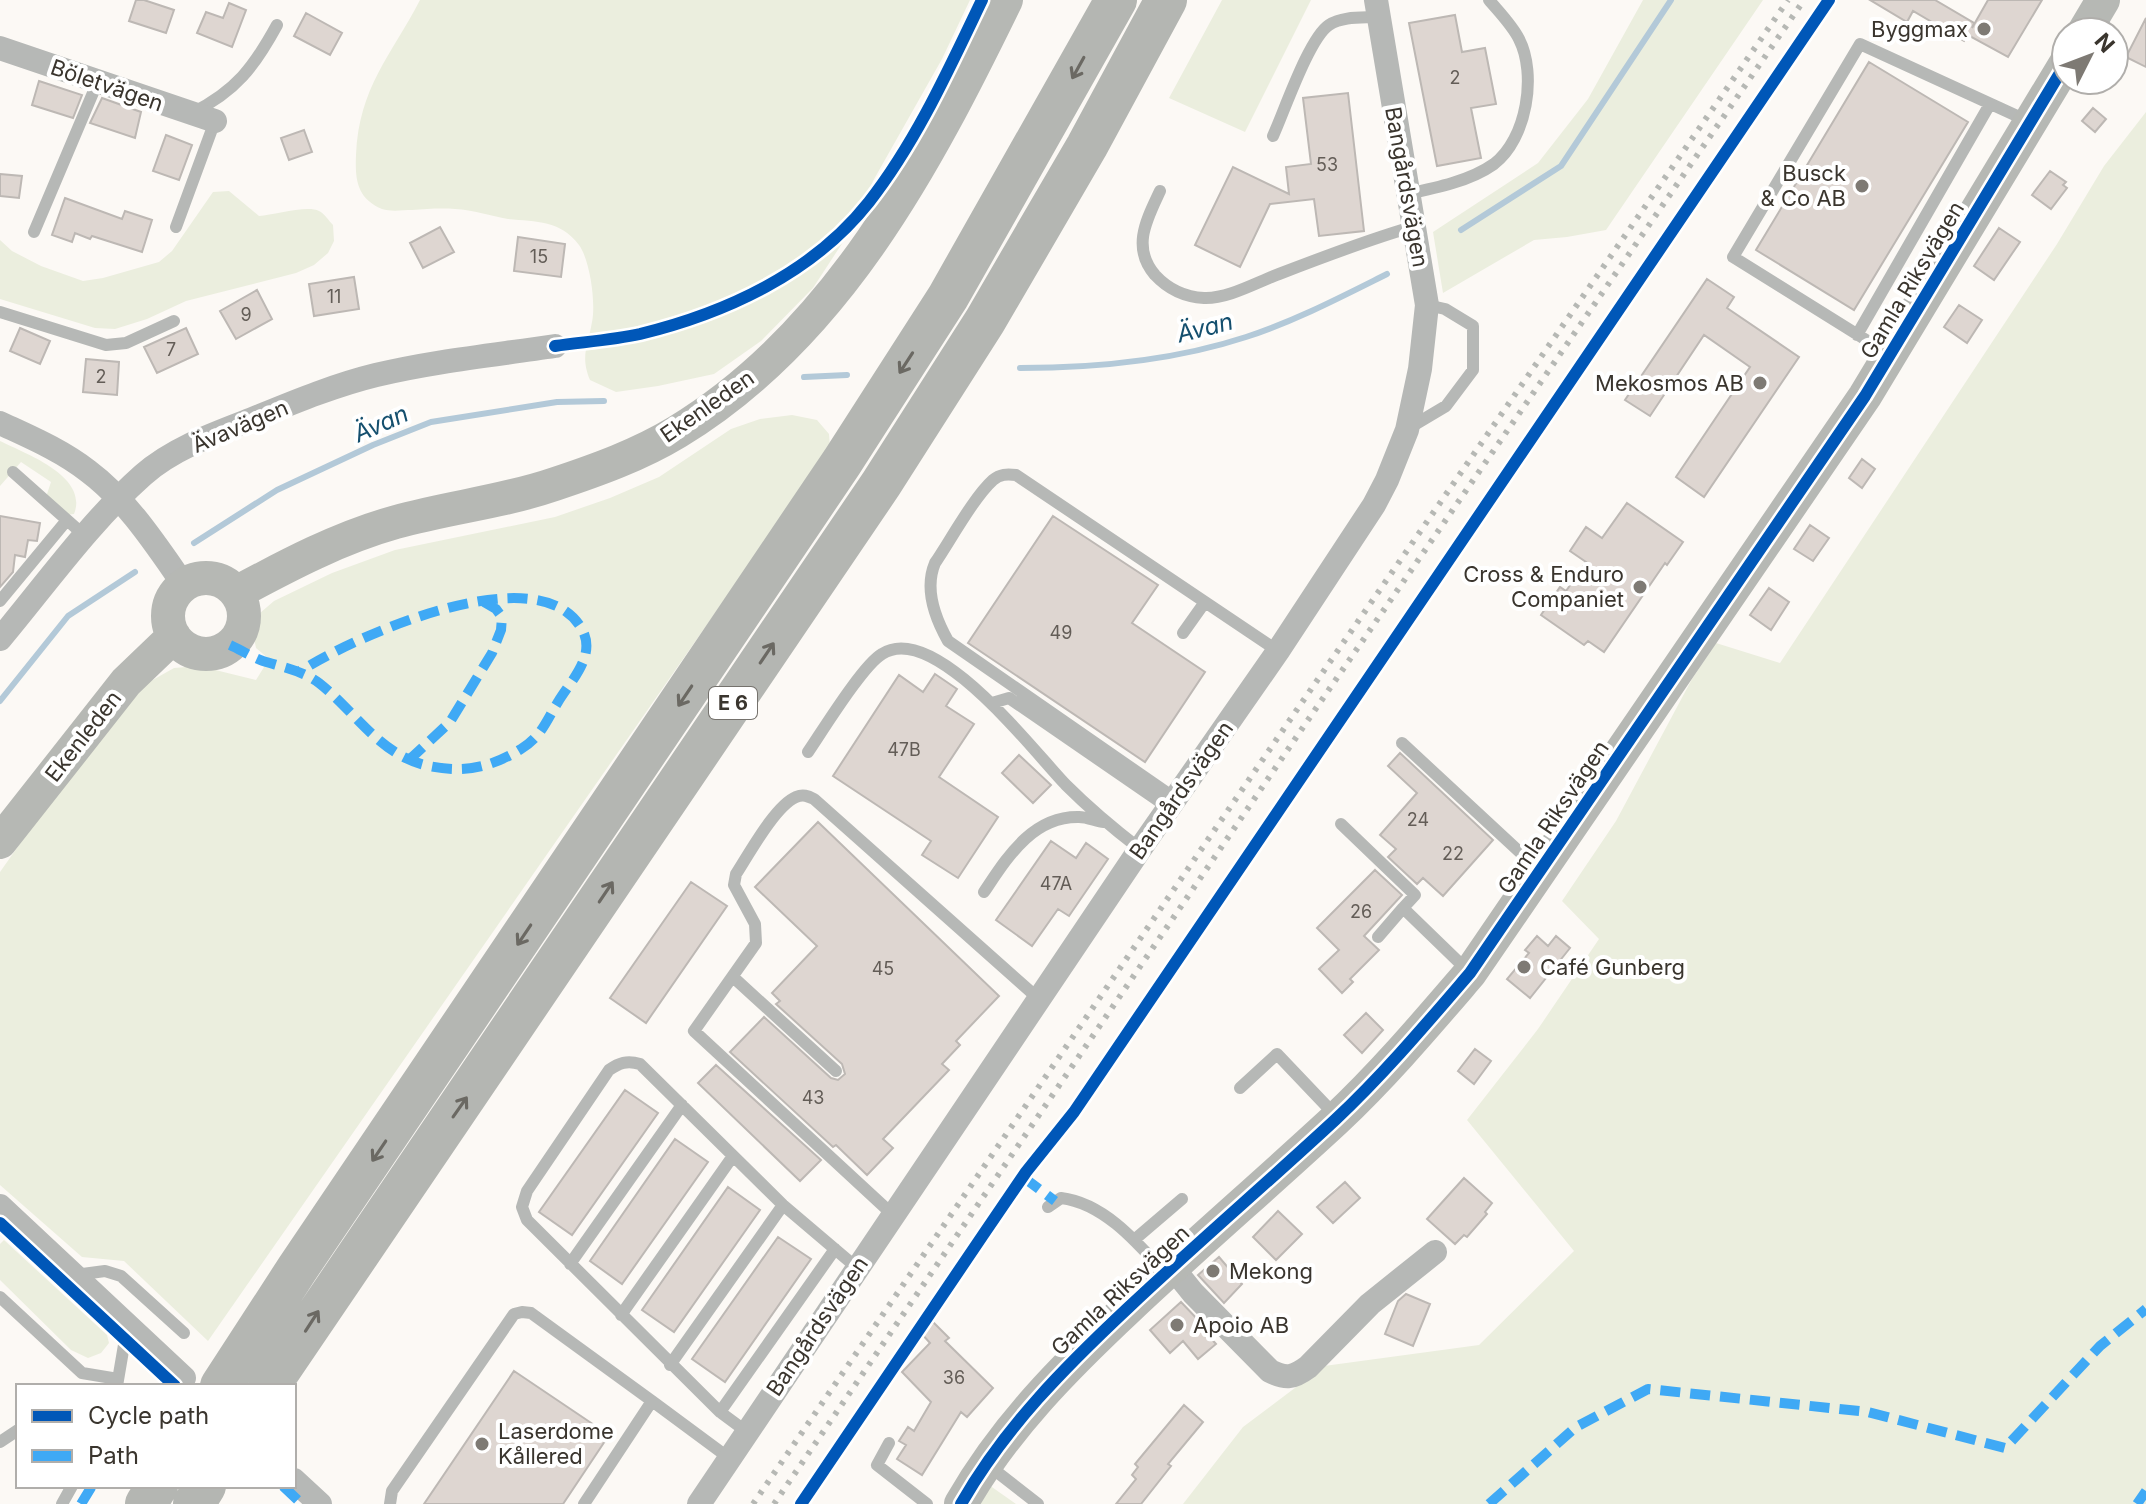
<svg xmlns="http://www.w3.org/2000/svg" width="2146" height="1504" font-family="Inter,sans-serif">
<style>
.green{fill:#ebeede}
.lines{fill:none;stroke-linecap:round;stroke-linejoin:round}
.stream{stroke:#b3c9d8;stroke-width:6}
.building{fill:#ded6d1;stroke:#bdb8b4;stroke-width:2}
.lane{stroke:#b6b8b6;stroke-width:12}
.street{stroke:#b6b8b6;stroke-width:24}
.secondary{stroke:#b6b8b4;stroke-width:34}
.highway{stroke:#b4b6b2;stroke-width:42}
.rail{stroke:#b6b8b4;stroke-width:6;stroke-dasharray:4 8;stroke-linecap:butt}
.quiet{stroke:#3fa9f5;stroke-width:10;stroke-dasharray:20 10;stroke-linecap:butt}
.cycleway-casing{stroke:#fff;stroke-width:17}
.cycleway{stroke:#0057b8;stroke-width:12}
.oneway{stroke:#6b6963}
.poi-dot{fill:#7e7a74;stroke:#fff;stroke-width:3}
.labels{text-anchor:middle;stroke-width:8;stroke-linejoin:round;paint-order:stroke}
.number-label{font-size:18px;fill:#635d57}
.shield{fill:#fff;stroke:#75726d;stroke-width:2}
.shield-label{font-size:20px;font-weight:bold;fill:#3a352e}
.poi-label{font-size:22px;fill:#3a352e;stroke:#fff;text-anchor:end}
.street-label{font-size:22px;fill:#3a352e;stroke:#fff}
.water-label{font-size:24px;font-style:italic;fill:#144f6e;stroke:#fff}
</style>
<rect width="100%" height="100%" fill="#fcf9f5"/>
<path class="green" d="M420,0H970L942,59L873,181L860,216L813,288L761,341L714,374L658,386L616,392L590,380C580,356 588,346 592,322C596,303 590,260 579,245C560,220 537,222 508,219C491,216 473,210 455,209C441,208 426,209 412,210C403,210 391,212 382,209C357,198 355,180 356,155C359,87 391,56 420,0Z
M1222,0H1311L1245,132L1169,98Z
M1643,0H1763L1606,230L1567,237L1534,240L1443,293L1433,232L1538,163L1588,99Z
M2146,112V1504H1183L1243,1427L1324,1366L1479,1345L1574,1251L1467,1120L1538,1029L1599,939L1562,901L1616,821L1692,679L1716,643L1780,663L2057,244L2104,166Z
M229,191L259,216C274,215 307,205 319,211C324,213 329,221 333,225L334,241L328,253L314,265L296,273L186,301L147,319L115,329L95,328L0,299V240L12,251L41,266L83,281L103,278L159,262L172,251L213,192Z
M792,415L817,420L829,434L830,448L208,1341L124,1261L82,1257L0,1185V872L93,740L142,686L174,668L199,666L256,680L269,659L256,648L253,633L260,613L274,601L332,573L395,550L555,517L610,498L659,477L731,429L760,419Z
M0,441C26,454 89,476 74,514L65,515L46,497L51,482L21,462L0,486Z
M4,1240L107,1335L109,1343L101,1353L88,1358L71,1350L0,1280V1244Z
M989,1485L1016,1504H978Z"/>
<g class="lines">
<path class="stream" d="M1461,230L1561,166L1671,0
M1020,368C1095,368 1173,361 1246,337C1295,321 1341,297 1387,274
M804,377L847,375
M194,543L277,490L373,445L431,422L557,402L604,401
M0,701L68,616L135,572"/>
</g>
<path class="building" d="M136,0H144L174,10L166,33L129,21Z
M1870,0H1935L1974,23L1972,28L1988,0H2042L2008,57L1968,35L1964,41L1913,11L1907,22Z
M229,3L246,10L232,47L197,33L206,12L223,18Z
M306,13L342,33L330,55L294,36Z
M1455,15L1462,52L1485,48L1496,104L1471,108L1481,158L1437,166L1409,23Z
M2146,18V67L2126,57Z
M1869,62L1968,122L1854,310L1756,250Z
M39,81L82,95L73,118L32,105Z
M1348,93L1364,231L1319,236L1314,199L1270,204L1240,267L1195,245L1233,167L1289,194L1286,167L1311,164L1303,98Z
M102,98L141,112L135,138L90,123Z
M2093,108L2106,119L2095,132L2082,121Z
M304,130L312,152L289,160L281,138Z
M166,135L192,145L179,180L153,171Z
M2050,171L2066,182L2063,185L2067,188L2051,209L2032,195Z
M0,174L22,176L19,198L0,196Z
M65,198L122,219L125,211L152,220L142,252L92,236L90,239L75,233L72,242L52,235Z
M440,227L454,252L423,268L410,243Z
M1999,228L2020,242L1994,280L1974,266Z
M518,237L565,244L561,277L514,271Z
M354,277L359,309L314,316L309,284Z
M1707,279L1734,297L1727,308L1799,357L1704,497L1676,477L1750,367L1704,335L1650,416L1625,400Z
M257,290L272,319L236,339L220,311Z
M1959,305L1982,320L1967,343L1944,327Z
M20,328L50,341L40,364L10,351Z
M186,328L198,354L157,373L144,347Z
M86,359L119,362L117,395L83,392Z
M1862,459L1875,469L1862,488L1849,478Z
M1627,503L1683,542L1667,565L1665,563L1604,652L1588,641L1584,645L1541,615L1560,587L1566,591L1586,562L1570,551L1586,527L1602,538Z
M0,516L40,523L37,541L28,540L25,557L15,555L13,572L0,587Z
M1053,516L1158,585L1132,623L1205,672L1145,762L968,643Z
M1810,525L1829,538L1813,561L1794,549Z
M1769,588L1789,602L1771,630L1750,615Z
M935,674L957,689L946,706L974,724L939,777L998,817L958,878L922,855L931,841L833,776L899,675L923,692Z
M1400,753L1493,840L1443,896L1423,878L1417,884L1388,857L1396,849L1380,835L1417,793L1388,766Z
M1019,755L1051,785L1033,803L1002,773Z
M818,822L999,996L956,1041L960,1045L942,1064L949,1070L883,1139L893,1148L867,1175L836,1145L833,1147L730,1052L764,1017L831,1078L838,1080L845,1074L842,1064L776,1004L780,1001L772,993L817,946L755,887Z
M1051,841L1076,858L1086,843L1108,859L1069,916L1058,909L1032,946L996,920Z
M1375,870L1402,895L1364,936L1379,950L1350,979L1353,982L1342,993L1319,969L1339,950L1317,928Z
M691,882L727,906L646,1023L610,998Z
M1537,936L1548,946L1556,936L1570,948L1530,998L1507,979L1529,953L1525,950Z
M1366,1013L1383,1030L1362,1053L1344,1035Z
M1475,1049L1491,1061L1474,1084L1458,1071Z
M716,1065L821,1160L800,1181L698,1083Z
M625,1090L658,1113L572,1235L539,1212Z
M675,1139L708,1162L622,1284L590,1261Z
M1464,1178L1492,1203L1485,1212L1487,1214L1467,1237L1464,1235L1455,1244L1427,1219Z
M1345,1182L1360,1198L1333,1223L1317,1207Z
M728,1187L760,1210L674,1332L642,1310Z
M1278,1211L1302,1234L1276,1260L1253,1237Z
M778,1237L811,1259L725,1382L692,1359Z
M1219,1257L1242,1284L1224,1303L1198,1275Z
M1406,1294L1430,1304L1413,1346L1385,1334L1398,1301Z
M1181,1302L1201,1323L1199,1325L1216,1344L1198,1359L1183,1341L1170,1353L1150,1330Z
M933,1322L949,1338L945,1341L993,1388L967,1417L961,1412L922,1475L897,1459L906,1445L899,1441L908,1427L914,1431L931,1402L902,1372L930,1343L921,1333Z
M514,1371L609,1435L563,1504H424Z
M1184,1405L1203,1422L1168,1464L1171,1466L1141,1504H1116L1136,1479L1132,1475L1138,1467L1135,1464Z"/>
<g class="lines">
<path class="lane" d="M192,113C236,91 254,67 277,25
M1273,136C1284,112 1309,38 1329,25C1343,16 1362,18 1378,17
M1160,191C1147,219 1131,247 1155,275C1168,289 1185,297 1204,298C1228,299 1257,282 1279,274C1323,257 1367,240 1412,227
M1407,194C1436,188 1470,181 1494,164C1527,139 1537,74 1519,39C1512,25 1499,12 1489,0
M176,227L215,121
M34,232L98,81
M0,312L106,345L126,343L174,321
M1857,335L1990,104
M1887,353L1733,257L1860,44L2028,121
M1409,428L1446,406L1473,370V326L1445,309L1427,305
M13,472L85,536
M0,601L67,520
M1183,633L1205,602
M992,703L1009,698L1169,808
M1402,743L1538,869
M808,752C823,730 863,665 882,654C934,620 1034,752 1066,785C1089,808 1114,829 1140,849
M1176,799L948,641C935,618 924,589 935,563C950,541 974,497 993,480C1000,474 1007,474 1016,475L1278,651
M1341,824L1415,895L1403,908L1467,970
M984,892C1007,858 1032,816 1079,817C1087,817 1096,821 1104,822
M1378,937L1403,908
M733,977L836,1071
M1240,1088L1277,1054L1335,1115
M1048,1207L1061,1198C1103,1203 1136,1241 1163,1271
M892,1214L694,1031L756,943L755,924L734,885L736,874C749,854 775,806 796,797C803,794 808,796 814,799L1040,1000
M1134,1240L1182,1199
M570,1264L682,1105
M75,1275L105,1271L121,1276L184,1333
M0,1297L82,1373L118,1379
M621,1315L733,1156
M670,1365L783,1205
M117,1386L125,1339L123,1326
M720,1412L835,1249
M747,1432L720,1412L527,1220L522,1207L527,1191L609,1070C619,1063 627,1060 640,1064L783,1205L856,1267
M0,1442L18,1430
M889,1443L877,1465L927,1504
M988,1465L1038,1504
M62,1504L72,1486
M390,1504L392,1491L514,1314L522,1312L531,1313L652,1401
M584,1504L652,1401L729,1458"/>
<path class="street" d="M0,48L215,121
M0,423C30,437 61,450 88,471C127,500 156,545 184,585
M0,639C46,584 89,523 143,475C171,450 211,435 245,422C287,405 331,386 376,375C435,361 495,355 555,346
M0,1206L184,1378
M1172,1267L1193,1293L1270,1371C1286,1379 1293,1378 1308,1367L1370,1304L1435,1252
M294,1480L320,1504
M699,1504L1140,849L1278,651L1374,505L1387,480L1407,430L1420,369L1427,305L1376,0"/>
<path class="secondary" d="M2084,32L2103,0
M168 616a38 38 0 1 1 76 0a38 38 0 1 1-76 0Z
M236,593C288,565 339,538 396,522C449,507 503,502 555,484C597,470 639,455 677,432C837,335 927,162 1006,0
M0,842L126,682L174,636
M961,1504C1005,1427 1065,1367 1129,1307C1197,1243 1267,1183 1335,1120C1384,1074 1427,1023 1470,973L1865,396L2066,63"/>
<path class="highway" d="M221,1386L297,1269L842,462L948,297L1116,0
M269,1386L881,484L985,321L1087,146L1166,0
M146,1504L157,1486
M194,1504L205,1486"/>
<path class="rail" d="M753,1504L1296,711L1788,0
M774,1504L1308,720L1804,0"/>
<path class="quiet" d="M230,645C241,650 252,657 263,661C282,667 303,671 319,683C356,712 380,756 429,766C464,773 490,768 521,749C542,736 546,721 558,702C571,680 599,654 580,626C534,555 351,638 299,672
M408,761L450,722L492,653L501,630L502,617L496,609L484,602
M1023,1177L1055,1201
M283,1486L302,1504
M81,1504L92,1486
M1489,1504L1576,1427L1648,1389L1868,1412L2005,1448L2100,1346L2146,1309
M2137,1504L2146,1491"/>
<defs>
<path id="cycleway" d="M555,346C583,342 612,340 640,334C726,313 813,273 869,202C916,142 949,69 982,0
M0,1223L175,1386
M801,1504L983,1235L1026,1172L1074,1112L1829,0
M961,1504C1005,1427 1065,1367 1129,1307C1197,1243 1267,1183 1335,1120C1384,1074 1427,1023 1470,973L1865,396L2066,63"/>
</defs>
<use href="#cycleway" class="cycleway-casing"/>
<use href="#cycleway" class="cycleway"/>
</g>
<defs><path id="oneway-shaft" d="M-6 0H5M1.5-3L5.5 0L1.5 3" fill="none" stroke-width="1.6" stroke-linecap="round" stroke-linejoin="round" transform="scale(2)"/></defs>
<g class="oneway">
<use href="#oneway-shaft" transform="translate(1078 68) rotate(119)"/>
<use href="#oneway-shaft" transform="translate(906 363) rotate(123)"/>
<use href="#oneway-shaft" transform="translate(767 653) rotate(-56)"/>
<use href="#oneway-shaft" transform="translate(685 696) rotate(124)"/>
<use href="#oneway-shaft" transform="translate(606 892) rotate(-56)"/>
<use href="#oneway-shaft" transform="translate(524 935) rotate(124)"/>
<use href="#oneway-shaft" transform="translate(460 1107) rotate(-55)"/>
<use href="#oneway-shaft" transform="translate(379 1151) rotate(124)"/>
<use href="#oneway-shaft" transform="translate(312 1321) rotate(-57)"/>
</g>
<g class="poi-dot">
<circle cx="1984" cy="29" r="8"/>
<circle cx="1862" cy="186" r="8"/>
<circle cx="1760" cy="383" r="8"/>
<circle cx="1640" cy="587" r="8"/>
<circle cx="1524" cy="967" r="8"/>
<circle cx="1213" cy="1271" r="8"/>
<circle cx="1177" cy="1325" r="8"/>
<circle cx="482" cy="1444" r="8"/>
</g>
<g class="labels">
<g class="number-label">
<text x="1455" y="84">2</text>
<text x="1327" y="171">53</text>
<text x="539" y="263">15</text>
<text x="334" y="303">11</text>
<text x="246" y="321">9</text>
<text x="171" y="356">7</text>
<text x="101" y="383">2</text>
<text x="1061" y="639">49</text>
<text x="904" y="756">47B</text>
<text x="1418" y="826">24</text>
<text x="1453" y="860">22</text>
<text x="1056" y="890">47A</text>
<text x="1361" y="918">26</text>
<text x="883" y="975">45</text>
<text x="813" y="1104">43</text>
<text x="954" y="1384">36</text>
</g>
<rect class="shield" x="709" y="687" width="48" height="32" rx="6"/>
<g class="shield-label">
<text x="733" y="710">E 6</text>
</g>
<g class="poi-label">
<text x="1968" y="37">Byggmax</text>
<text x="1846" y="181">Busck<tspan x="1846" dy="25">&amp; Co AB</tspan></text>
<text x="1744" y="391">Mekosmos AB</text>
<text x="1624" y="582">Cross &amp; Enduro<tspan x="1624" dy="25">Companiet</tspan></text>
<text x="1540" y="975" text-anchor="start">Café Gunberg</text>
<text x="1229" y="1279" text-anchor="start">Mekong</text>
<text x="1193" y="1333" text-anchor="start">Apoio AB</text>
<text x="498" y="1439" text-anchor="start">Laserdome<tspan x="498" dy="25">Kållered</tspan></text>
</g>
<g class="street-label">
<text transform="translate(107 85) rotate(19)" y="8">Böletvägen</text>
<text transform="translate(1407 187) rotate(80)" y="8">Bangårdsvägen</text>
<text transform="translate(1912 280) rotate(-59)" y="8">Gamla Riksvägen</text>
<text transform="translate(707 406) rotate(-35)" y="8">Ekenleden</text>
<text transform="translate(240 426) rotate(-23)" y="8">Ävavägen</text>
<text transform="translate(83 736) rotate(-52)" y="8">Ekenleden</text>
<text transform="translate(1181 790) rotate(-55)" y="8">Bangårdsvägen</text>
<text transform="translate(1553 817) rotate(-56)" y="8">Gamla Riksvägen</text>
<text transform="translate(1120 1290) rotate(-43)" y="8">Gamla Riksvägen</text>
<text transform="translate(817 1326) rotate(-56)" y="8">Bangårdsvägen</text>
</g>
<g class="water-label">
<text transform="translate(1205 328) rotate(-14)" y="8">Ävan</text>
<text transform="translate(381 424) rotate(-24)" y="8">Ävan</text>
</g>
</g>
<rect x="16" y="1384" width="280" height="104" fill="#ffffff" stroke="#b0aeab" stroke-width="2"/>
<rect x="32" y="1410" width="40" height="12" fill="#0057b8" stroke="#b0aeab" stroke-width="2"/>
<text x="88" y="1424" font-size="24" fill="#3a352e">Cycle path</text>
<rect x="32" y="1450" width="40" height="12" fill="#3fa9f5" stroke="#b0aeab" stroke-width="2"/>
<text x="88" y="1464" font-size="24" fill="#3a352e">Path</text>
<g transform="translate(2090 56) rotate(48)"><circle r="38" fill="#ffffff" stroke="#b0aeab" stroke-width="2"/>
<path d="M0-6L14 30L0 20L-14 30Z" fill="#7e7a74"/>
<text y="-12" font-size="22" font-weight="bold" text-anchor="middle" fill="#3a352e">N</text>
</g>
</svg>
